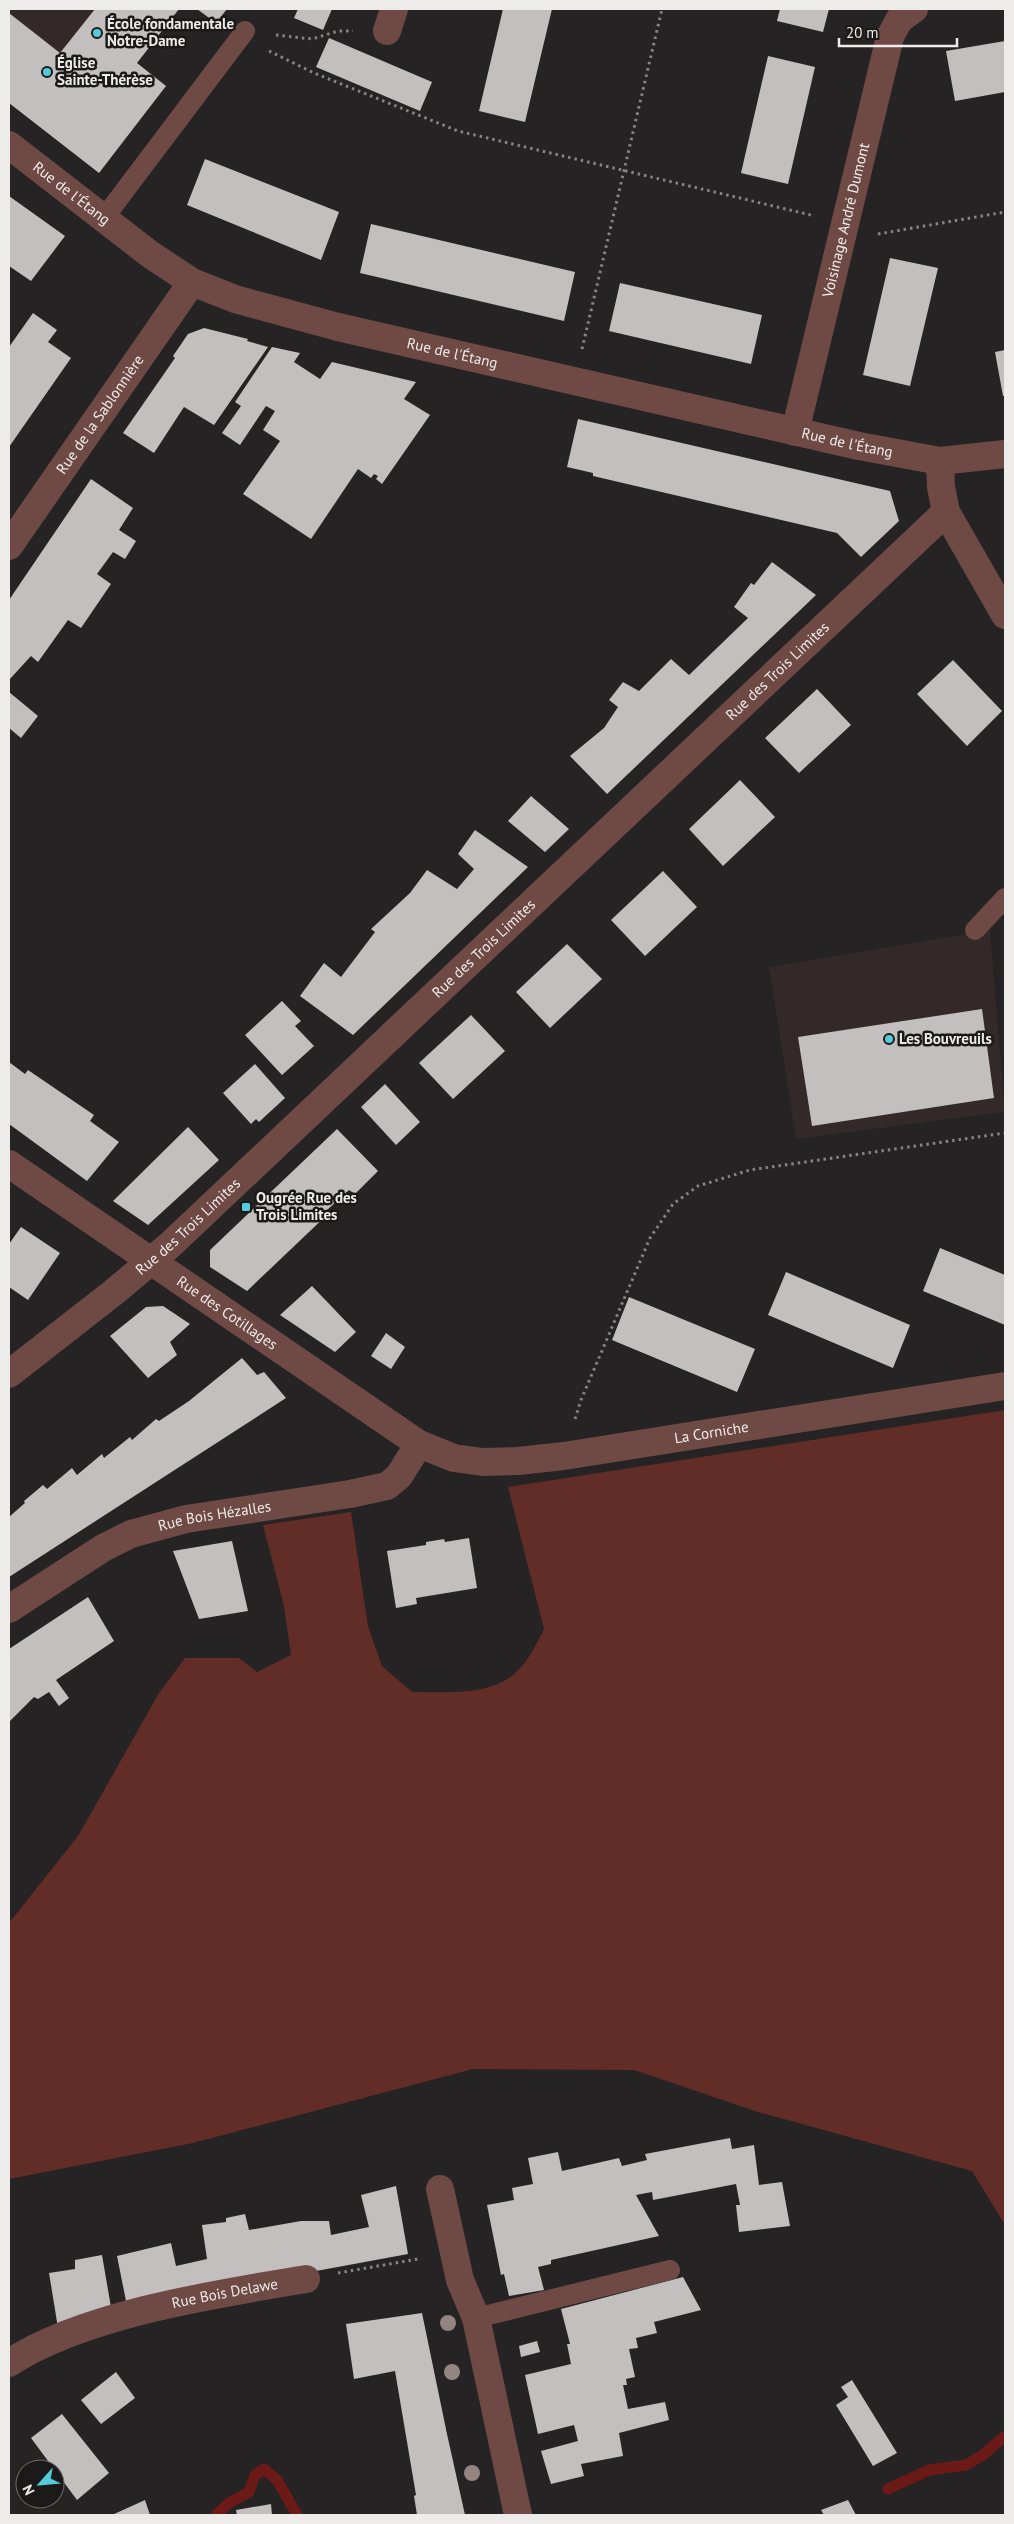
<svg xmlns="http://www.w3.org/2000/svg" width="1014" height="2524" font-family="'PT Sans',sans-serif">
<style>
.built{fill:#322928}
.green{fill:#622c27}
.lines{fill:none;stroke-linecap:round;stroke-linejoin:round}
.stream{stroke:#6c1a17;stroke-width:11}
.building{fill:#c2bfbe}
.path{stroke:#868484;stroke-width:3;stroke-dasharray:2.5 4;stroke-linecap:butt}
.service{stroke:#6f4a45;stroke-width:20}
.minor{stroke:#6f4a45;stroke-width:28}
.tree{fill:#948583}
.poi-dot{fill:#53cbda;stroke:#1c1919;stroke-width:2}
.labels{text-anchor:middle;stroke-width:5;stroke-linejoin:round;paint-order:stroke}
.poi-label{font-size:15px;font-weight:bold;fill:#edeceb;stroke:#1c1919;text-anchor:start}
.street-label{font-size:15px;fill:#edeceb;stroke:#1c1919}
</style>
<rect width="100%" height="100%" fill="#252323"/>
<path class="built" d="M9,9H179L119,85L60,53L9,13Z
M990,930L1005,1112L796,1139L769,967Z"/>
<path class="green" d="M1005,1410V2225L972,2171L758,2112L634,2070L473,2069L193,2143L9,2179V1923L78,1836L159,1693L185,1658H239L257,1672L291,1655L284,1606L263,1525L351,1512L368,1626L382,1666L412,1692C444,1692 489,1696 514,1674C528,1662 536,1645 544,1629L508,1487Z"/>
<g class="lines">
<path class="stream" d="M888,2489L929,2470L966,2465L983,2455L1005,2436
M216,2515L229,2503L249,2492L255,2475L264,2469L277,2480L297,2515"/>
</g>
<path class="building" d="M95,9H179L137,63L166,86L99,173L9,103V13L60,53Z
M197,9H227L216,23Z
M298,9H332L323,30L294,18Z
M503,9H552L525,122L479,111Z
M780,9H829L823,32L777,21Z
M329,38L432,82L420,111L316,67Z
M1005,41V92L955,101L946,51Z
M768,56L815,67L788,184L741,173Z
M205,159L339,212L321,260L187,205Z
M9,196L65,236L31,281L9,266Z
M371,224L575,272L564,321L360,273Z
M890,258L938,268L910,386L863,375Z
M620,283L762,315L751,364L609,331Z
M33,313L57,330L48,342L71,358L9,447V347Z
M204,328L248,339L247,341L268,347L214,425L184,407L154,453L123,433L175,358L173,356L188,334Z
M272,347L300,353L294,362L320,379L332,362L416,382L404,399L430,415L382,484L376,479L378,476L374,474L371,478L358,469L311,539L243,494L280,441L263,430L275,411L266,406L240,445L222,433L241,406L235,402Z
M1005,350V396H1003L995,352Z
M578,419L890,491L899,521L861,557L837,533L593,476V473L567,467Z
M91,479L133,508L119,530L136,541L125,559L113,552L97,574L111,584L81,628L68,620L38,662L31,656L9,680V600Z
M772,562L816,595L607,794L570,756L604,728L618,707L609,700L623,682L639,691L671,659L689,675L748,618L734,607L751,583L754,585Z
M953,660L1002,711L967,746L917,694Z
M817,689L851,725L799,773L765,738Z
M9,692L38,716L21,738L9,728Z
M740,780L775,817L723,866L689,829Z
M531,796L569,829L545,852L508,821Z
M475,830L528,867L353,1035L300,996L324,963L341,977L375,932L371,929L410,893L427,870L457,889L474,869L458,854Z
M663,871L697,907L645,956L611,920Z
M567,944L602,979L550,1028L516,992Z
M282,1001L301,1021L295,1026L314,1046L282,1075L245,1035Z
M982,1009L994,1098L812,1126L798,1037Z
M471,1015L505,1051L453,1099L419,1063Z
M9,1062L25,1074L28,1070L94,1115L90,1121L119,1142L87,1181L9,1124Z
M255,1064L285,1098L259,1122L256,1119L251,1124L223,1093Z
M385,1084L420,1122L396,1145L361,1107Z
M188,1127L219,1160L148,1225L113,1201Z
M337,1129L378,1171L355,1194L349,1190L327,1210L329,1213L247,1291L210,1267V1250Z
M21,1227L60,1253L28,1300L9,1287V1244Z
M940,1248L1005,1275V1325L923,1291Z
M786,1272L910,1325L893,1368L768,1315Z
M312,1286L356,1332L335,1352L280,1315Z
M629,1297L755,1349L737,1392L612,1340Z
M163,1306L190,1324L170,1342L177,1355L148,1378L110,1336L146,1307Z
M386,1333L405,1347L391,1369L371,1356Z
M242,1358L257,1375L264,1372L286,1398L9,1577V1517L25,1503L24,1501L43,1485L47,1489L72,1468L77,1475L102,1454L104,1458L130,1437L132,1440L156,1419L159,1421L189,1401Z
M469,1538L477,1588L416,1598L417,1604L396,1608L387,1551L426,1545V1542L444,1539L445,1542Z
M232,1541L248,1611L199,1619L173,1551Z
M88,1597L114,1641L56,1680L69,1698L59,1706L49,1692L38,1699L34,1697L9,1722V1649Z
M730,2138L732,2149L754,2145L759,2185L782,2182L790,2226L739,2232L736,2205H740L736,2184L653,2200L652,2192L636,2195L659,2236L551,2260V2264L538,2267L544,2290L509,2296L504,2274L501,2275L487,2205L514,2200L512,2188L533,2184L528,2158L558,2152L562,2171L619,2158L622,2166L647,2160L645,2154Z
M396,2186L408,2254L127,2306L117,2256L171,2243L176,2266L207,2259L202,2225L226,2222V2218L245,2214L249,2230L301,2221H329L331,2235L369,2227L361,2195Z
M102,2255L112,2313L58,2328L49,2273L75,2269V2260Z
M683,2277L701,2310L654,2322L657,2333L636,2338L638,2348L629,2349L635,2377L626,2379L627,2385H623L628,2409L665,2402L669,2420L619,2433L623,2456L581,2464L584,2476L551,2484L541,2451L578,2441L574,2425L538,2434L525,2375L571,2364L567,2344H570L561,2309Z
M422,2313L447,2434L465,2515H417L414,2496L416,2495L395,2371L354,2379L346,2324Z
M537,2341L540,2352L521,2357L519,2346Z
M116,2372L135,2398L101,2424L81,2400Z
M852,2380L897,2453L873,2466L836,2405L848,2397L841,2387Z
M62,2414L109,2473L77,2500L31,2438Z
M145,2500L150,2515H112Z
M848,2500L856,2515H824L821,2510Z
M271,2504L272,2515H237L236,2510Z"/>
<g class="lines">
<path class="path" d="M276,35L312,39L338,31H353
M269,51L314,73L458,131L811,215
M878,234L1005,212
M582,349L662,9
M575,1419L581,1400L650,1238L673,1204L698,1186L750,1170L1005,1133
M338,2273L418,2259L419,2262"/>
<path class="service" d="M104,218L245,31
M975,930L1005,898
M476,2318L670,2270"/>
<g class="minor">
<path d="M387,31L394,9"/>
<path id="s1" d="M9,145L151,255L192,282L235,299L338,327L859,446L940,461L1005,454"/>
<path id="s2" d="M795,432L890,37L899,20L914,9"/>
<path d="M940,461L941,487L946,512L1005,615"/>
<path id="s3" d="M9,546L192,282"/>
<path id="s4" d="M9,1164L419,1444L454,1458L483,1462L518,1461L564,1456L1005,1386"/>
<path id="s5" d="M9,1374L114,1292L170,1245L946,512"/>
<path id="s6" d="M9,1609L103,1548L131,1534L186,1519L350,1494L387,1486L399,1476L419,1444"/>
<path d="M440,2189L460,2280L476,2318L518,2515"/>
<path id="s7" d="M9,2363C84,2314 216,2294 306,2279"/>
</g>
</g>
<g class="tree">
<circle cx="448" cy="2323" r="8"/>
<circle cx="452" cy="2372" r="8"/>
<circle cx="472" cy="2473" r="8"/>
</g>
<g class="poi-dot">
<circle cx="97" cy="33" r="5"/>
<circle cx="47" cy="72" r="5"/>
<circle cx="889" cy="1039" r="5"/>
<rect x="241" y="1202" width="10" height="10" rx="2.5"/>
</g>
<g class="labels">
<g class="poi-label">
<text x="107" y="29">École fondamentale<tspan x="107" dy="17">Notre-Dame</tspan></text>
<text x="57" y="68">Église<tspan x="57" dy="17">Sainte-Thérèse</tspan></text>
<text x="899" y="1044">Les Bouvreuils</text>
<text x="256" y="1203">Ougrée Rue des<tspan x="256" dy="17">Trois Limites</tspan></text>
</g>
<g class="street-label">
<text dy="5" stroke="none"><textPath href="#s1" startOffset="79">Rue de l'Étang</textPath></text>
<text dy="5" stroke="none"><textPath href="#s2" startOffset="218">Voisinage André Dumont</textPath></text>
<text dy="5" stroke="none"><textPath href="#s1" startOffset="499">Rue de l'Étang</textPath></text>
<text dy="5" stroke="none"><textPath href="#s3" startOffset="160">Rue de la Sablonnière</textPath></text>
<text dy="5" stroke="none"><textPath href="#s1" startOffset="904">Rue de l'Étang</textPath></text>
<text dy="5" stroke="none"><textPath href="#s5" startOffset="1042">Rue des Trois Limites</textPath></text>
<text dy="5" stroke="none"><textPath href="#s5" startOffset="638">Rue des Trois Limites</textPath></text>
<text dy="5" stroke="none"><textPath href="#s5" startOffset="232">Rue des Trois Limites</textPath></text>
<text dy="5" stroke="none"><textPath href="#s4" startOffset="264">Rue des Cotillages</textPath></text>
<text dy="5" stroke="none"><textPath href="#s4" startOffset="794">La Corniche</textPath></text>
<text dy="5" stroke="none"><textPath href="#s6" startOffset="229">Rue Bois Hézalles</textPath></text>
<text dy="5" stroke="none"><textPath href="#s7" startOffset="228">Rue Bois Delawe</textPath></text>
</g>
</g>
<rect width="1014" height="2524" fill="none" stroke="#edeceb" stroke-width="20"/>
<g transform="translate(40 2484) rotate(243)"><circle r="24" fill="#1c1919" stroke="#706d6d"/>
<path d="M0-4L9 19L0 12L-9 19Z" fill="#53cbda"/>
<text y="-8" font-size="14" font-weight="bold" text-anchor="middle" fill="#edeceb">N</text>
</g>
<path d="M839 38v8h118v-8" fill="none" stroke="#edeceb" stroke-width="2.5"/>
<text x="846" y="38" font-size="15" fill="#edeceb" stroke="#1c1919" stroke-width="4" paint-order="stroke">20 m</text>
</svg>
